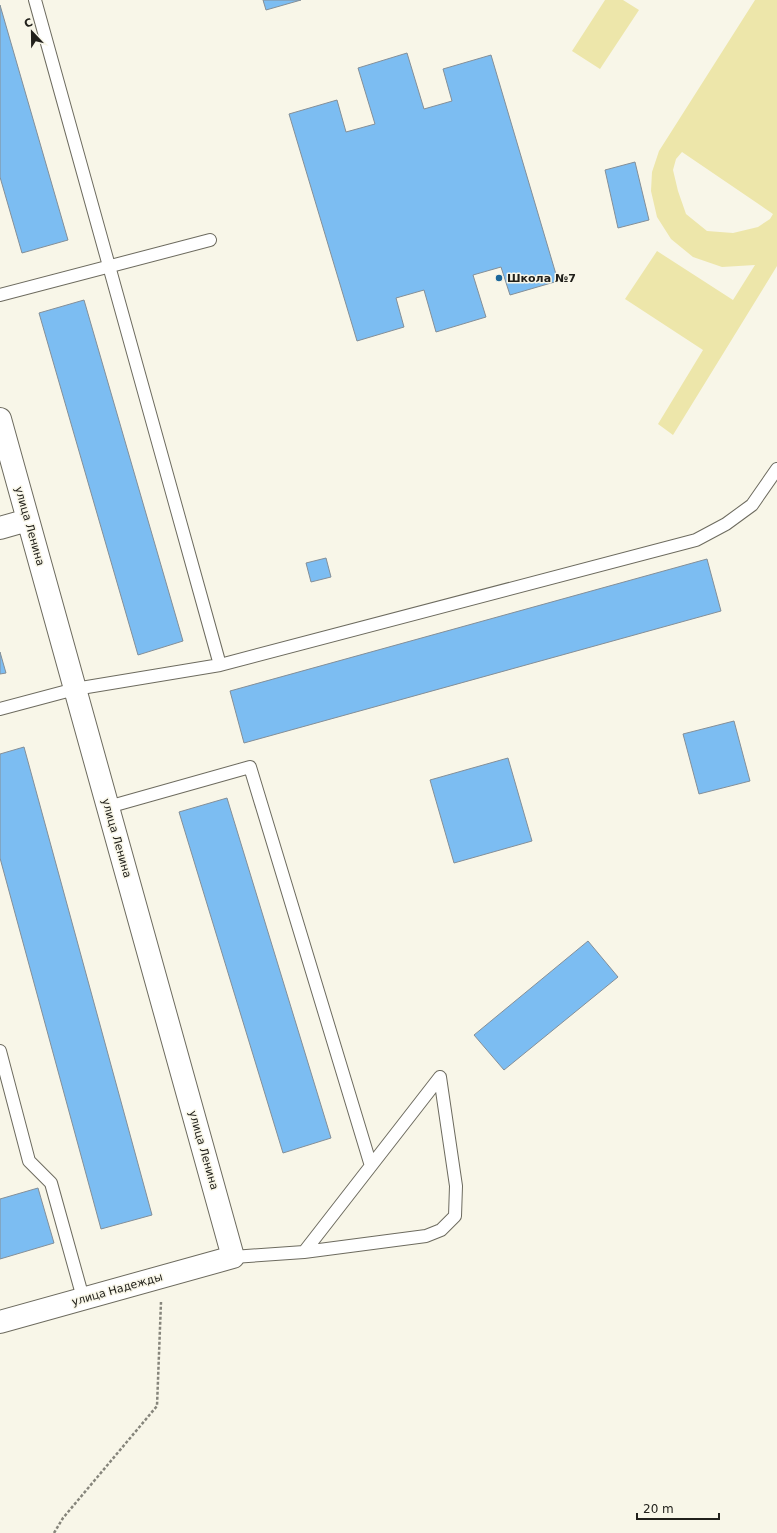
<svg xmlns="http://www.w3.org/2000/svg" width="777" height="1533" font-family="'DejaVu Sans',sans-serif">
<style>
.green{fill:#ede6aa;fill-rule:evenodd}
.building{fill:#7cbdf2;stroke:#848f98}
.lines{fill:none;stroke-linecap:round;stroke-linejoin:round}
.service-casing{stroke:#6d6b5f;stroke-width:14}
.minor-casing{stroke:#6d6b5f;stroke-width:24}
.path{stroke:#86857b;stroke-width:2.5;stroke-dasharray:3 2;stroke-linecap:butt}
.service{stroke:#fff;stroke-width:12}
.minor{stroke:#fff;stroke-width:22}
.poi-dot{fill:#1c679a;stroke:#f8f6e8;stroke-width:1.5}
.labels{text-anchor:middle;stroke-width:3;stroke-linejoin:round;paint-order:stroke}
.poi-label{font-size:11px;font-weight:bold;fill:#21201b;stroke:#f8f6e8;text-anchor:start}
.street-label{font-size:11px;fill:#21201b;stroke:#f8f6e8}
</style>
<rect width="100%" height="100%" fill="#f8f6e8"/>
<path class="green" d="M605,0H623L639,10L600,69L572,51Z
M755,0H777V266L673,435L658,424L703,350L625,299L657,251L733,300L755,265L722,267L693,257L671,239L657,217L651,191L652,172L659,151ZM682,152L773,214L770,219L758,227L733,233L707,231L686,214L678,191L673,170L676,159Z"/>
<path class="building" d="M263,0H301L266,10Z
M0,5L68,240L22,253L0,177Z
M407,53L424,109L452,101L443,69L491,55L558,281L510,295L501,267L473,275L486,317L436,332L424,290L396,298L404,327L357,341L289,114L337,100L346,132L375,124L358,68Z
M635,162L649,220L618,228L605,170Z
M84,300L183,641L138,655L39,313Z
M326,558L331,577L311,582L306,563Z
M707,559L721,611L244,743L230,691Z
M0,652L6,673L0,674Z
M734,721L750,781L699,794L683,734Z
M24,747L152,1215L101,1229L0,858V754Z
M508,758L532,841L454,863L430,780Z
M227,798L331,1138L283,1153L179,812Z
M588,941L618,977L504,1070L474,1035Z
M38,1188L54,1243L0,1259V1199Z"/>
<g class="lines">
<defs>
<path id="service" d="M35,0L220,665
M0,295L210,240
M0,709L75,689L220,665L696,540L726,524L752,505L777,469
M108,807L250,767L371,1166
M0,1051L29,1161L51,1183L83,1298
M304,1252L440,1077
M233,1257L304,1252L426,1236L441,1230L455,1216L456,1186L440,1077"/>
<path id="minor" d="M0,419L233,1257L0,1322
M0,528L28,520"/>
</defs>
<use href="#service" class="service-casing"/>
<use href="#minor" class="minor-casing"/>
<path class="path" d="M54,1533L63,1518L157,1406L161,1302"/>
<use href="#service" class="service"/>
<use href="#minor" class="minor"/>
</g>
<circle class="poi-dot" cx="499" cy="278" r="4"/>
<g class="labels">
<g class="poi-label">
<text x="507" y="282">Школа №7</text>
</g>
<g class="street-label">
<text transform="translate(30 526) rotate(74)" y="4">улица Ленина</text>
<text transform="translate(117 838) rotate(74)" y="4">улица Ленина</text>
<text transform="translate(204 1150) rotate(74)" y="4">улица Ленина</text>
<text transform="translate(117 1289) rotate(-16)" y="4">улица Надежды</text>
</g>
</g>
<g transform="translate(32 32) rotate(338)" stroke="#f8f6e8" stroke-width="3" paint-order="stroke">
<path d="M0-3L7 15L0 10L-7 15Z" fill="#21201b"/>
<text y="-6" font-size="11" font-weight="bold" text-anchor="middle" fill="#21201b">С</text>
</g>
<path d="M637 1513v6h82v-6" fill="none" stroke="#21201b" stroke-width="2"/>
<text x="643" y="1513" font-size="12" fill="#21201b" stroke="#f8f6e8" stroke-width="3" paint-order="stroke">20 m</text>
</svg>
